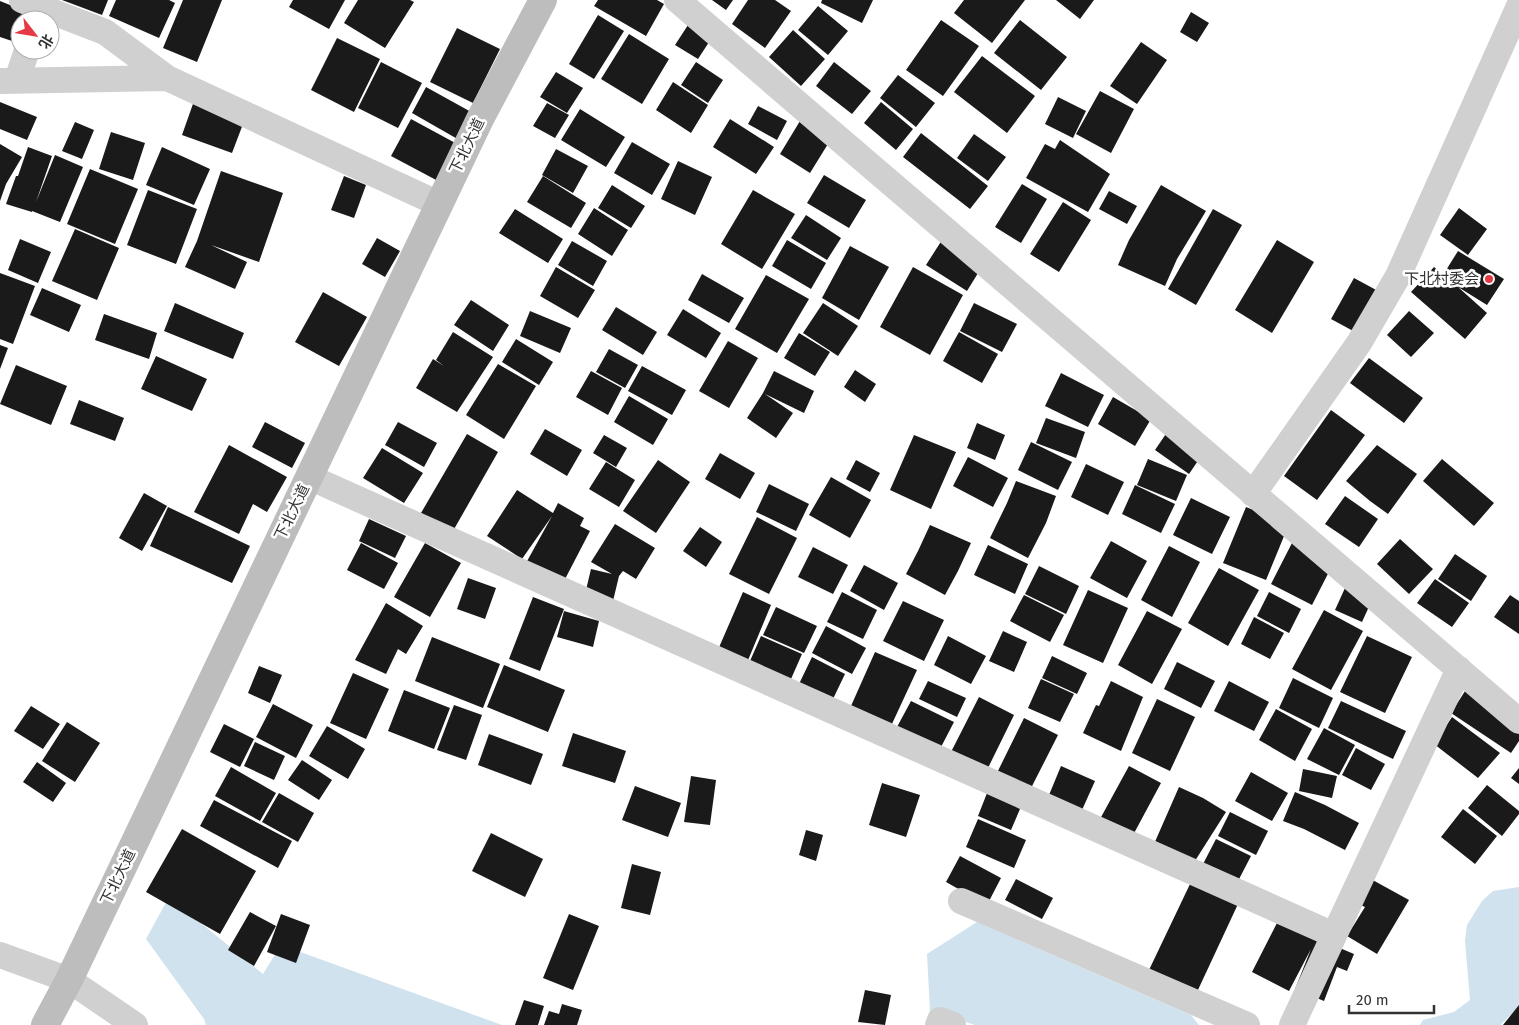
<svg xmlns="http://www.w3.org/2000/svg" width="1519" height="1025" font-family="'Fira Sans','Noto Sans SC',sans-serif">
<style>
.water{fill:#cfe2ee}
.building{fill:#1a1a1a}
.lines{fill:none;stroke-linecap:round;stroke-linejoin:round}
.street{stroke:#d0d0d0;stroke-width:26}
.secondary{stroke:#bdbdbd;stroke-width:28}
.poi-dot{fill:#e63946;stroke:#fff;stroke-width:2}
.labels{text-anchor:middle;stroke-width:5;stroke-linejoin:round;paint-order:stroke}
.street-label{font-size:15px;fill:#333;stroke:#fff}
.poi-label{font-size:15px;fill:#333;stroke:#fff;text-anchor:end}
</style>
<rect width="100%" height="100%" fill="#fff"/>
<path class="water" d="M1519,887V1007L1500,1025H1420L1423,1020L1454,1012L1470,1000L1465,941L1467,925L1482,901L1493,891Z
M169,897L263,974L281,945L502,1025H206L204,1019L146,939Z
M977,922L1191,1015L1199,1025H975L930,1011L927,954Z"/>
<path class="building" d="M62,0H108L102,15Z
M116,0H169L175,3L159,38L109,16Z
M183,0H222L197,62L163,48Z
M293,0H345L329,29L289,7Z
M358,0H410L414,2L385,48L344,23Z
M598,0H657L664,4L646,36L594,6Z
M712,0H733L726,10Z
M748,0H775L791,11L765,48L732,24Z
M822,0H873L862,23L821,3Z
M964,0H1025L992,43L954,13Z
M1056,0H1094L1080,19Z
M0,1L30,13L27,20H20V38L18,43L0,37Z
M818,6L848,31L828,55L798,30Z
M1191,12L1209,23L1197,42L1180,32Z
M598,15L624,31L594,79L569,64Z
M941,20L979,46L943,96L906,70Z
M1020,20L1067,57L1041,90L994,53Z
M688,25L711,39L698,59L675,45Z
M457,28L500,49L473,103L430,82Z
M793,30L825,59L801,86L769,57Z
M629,34L669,59L642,104L601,79Z
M337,38L380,59L354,112L311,90Z
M1141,42L1167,60L1137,104L1110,86Z
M982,56L1035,96L1007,133L954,92Z
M381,62L422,83L398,128L358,108Z
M696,62L723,80L708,103L681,85Z
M834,62L871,91L852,114L816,86Z
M556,72L583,88L567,113L540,97Z
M898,75L935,103L916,127L880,98Z
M673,82L708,105L691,133L656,110Z
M200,84L251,103L232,153L182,135Z
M426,87L482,118L468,145L412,113Z
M1100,91L1134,109L1111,153L1076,134Z
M1058,97L1086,111L1073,138L1045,124Z
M0,102L37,117L27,140L0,129Z
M881,102L913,129L896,150L864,123Z
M547,103L569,115L555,138L533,126Z
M758,106L787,121L777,140L748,124Z
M580,109L625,137L606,167L561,140Z
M411,119L459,145L438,181L391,156Z
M730,119L774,147L756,174L713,147Z
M800,121L831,139L810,173L780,154Z
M75,122L94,130L82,159L62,151Z
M111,132L145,143L133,180L99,169Z
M921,133L988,186L970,209L903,157Z
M974,134L1006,157L988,181L957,158Z
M1060,140L1110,174L1088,212L1026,178L1045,144L1055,149Z
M632,142L670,164L652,195L614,173Z
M0,144L22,157L6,184L0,201Z
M28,147L52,156L36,202L55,155L83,167L60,222L32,211V212L6,204L16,176H18Z
M162,147L210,169L194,205L146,185Z
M556,149L588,166L573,193L542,175Z
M678,161L712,177L695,215L661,199Z
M90,169L138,189L115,244L67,224Z
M221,171L283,193L259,262L211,245L247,262L235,289L185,267L197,241Z
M824,175L866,200L849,228L807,203Z
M344,176L366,185L354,218L331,210Z
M543,176L586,203L571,228L527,202Z
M1022,184L1047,199L1021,243L995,227Z
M612,185L645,206L631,228L598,208Z
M1161,185L1206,211L1177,259L1165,286L1118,265L1129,240Z
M148,190L197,209L176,264L127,245Z
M753,190L795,214L762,269L721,244Z
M1109,191L1137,206L1127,224L1099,209Z
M1063,202L1091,220L1059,272L1030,254Z
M594,208L628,230L612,256L578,234Z
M1459,208L1487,229L1468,255L1440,235Z
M515,209L563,239L548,263L499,233Z
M1213,209L1242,225L1196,305L1168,289Z
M806,215L841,238L827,260L791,238Z
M75,229L119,248L97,300L52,281Z
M377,238L400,251L385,277L362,264Z
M20,239L51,252L38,283L8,270Z
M787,240L826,263L811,289L772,266Z
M942,240L983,265L967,291L926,265Z
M1277,240L1314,262L1272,333L1235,310Z
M572,241L607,261L593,286L558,265Z
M850,246L889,267L859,320L822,298Z
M1458,251L1504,279L1487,305L1458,287L1487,313L1465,339L1411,292L1434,267L1443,275Z
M556,267L595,290L578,318L540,296Z
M913,267L963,295L930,355L880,327Z
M0,273L35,286L13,344L0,339Z
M702,274L744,298L729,323L688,300Z
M766,275L809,299L777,353L735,329Z
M1354,278L1391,298L1368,339L1331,319Z
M42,288L81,305L69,332L30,315Z
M323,292L367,317L339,366L295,342Z
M471,300L509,325L493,351L454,325Z
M175,303L244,333L233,359L164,331Z
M823,303L858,326L838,356L803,333Z
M974,303L1017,324L1002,352L960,331Z
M616,307L657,332L643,355L602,330Z
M683,309L721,333L706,358L667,335Z
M530,311L571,328L560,353L520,336Z
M1409,311L1434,333L1411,357L1387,335Z
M104,314L157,333L149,359L95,340Z
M453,332L493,357L457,412L416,388L433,359L444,366L436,360Z
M959,332L998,354L982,383L943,361Z
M799,333L830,352L815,376L784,358Z
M516,339L553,362L539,385L502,362Z
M728,341L758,358L729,408L699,391Z
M0,345L8,348L0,369Z
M609,349L638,365L625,388L596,372Z
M156,356L207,379L192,411L141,389Z
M1369,358L1423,398L1404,423L1350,383Z
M498,364L536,386L504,439L466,415Z
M16,365L67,386L51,425L0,404Z
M642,366L686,390L672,415L628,391Z
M855,370L876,384L865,402L844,387Z
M591,371L622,388L608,415L576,397Z
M774,371L814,391L804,413L765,394L793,413L776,438L747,418L763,393Z
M1061,373L1104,395L1088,427L1045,406Z
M629,396L668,419L653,445L614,422Z
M1113,397L1151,419L1135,446L1098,424Z
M79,400L124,418L115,441L70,424Z
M1331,410L1365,435L1317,500L1284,476Z
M1046,418L1085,432L1076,458L1036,443Z
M265,422L305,443L292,468L252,447Z
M398,422L437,443L424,467L385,445Z
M977,423L1005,435L995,460L967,448Z
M1172,425L1206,449L1189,474L1155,450Z
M545,429L582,450L567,476L530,454Z
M467,434L498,452L453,531L421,513Z
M604,435L627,448L616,467L593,453Z
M914,435L956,452L931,509L890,490Z
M1031,442L1072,462L1058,490L1018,470Z
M229,445L287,477L267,512L253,504L239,534L194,512Z
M1377,445L1417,474L1388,514L1370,501L1346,481Z
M382,448L423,473L404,503L363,478Z
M720,453L755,473L740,499L705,479Z
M968,457L1008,478L993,507L953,486Z
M1148,459L1187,475L1176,501L1137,485Z
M1442,459L1494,503L1474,526L1423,481Z
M658,460L690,482L656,533L623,511Z
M856,460L880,473L870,492L846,479Z
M606,462L635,480L619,507L589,489Z
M1086,464L1124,482L1108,515L1071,497Z
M831,477L871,500L850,538L809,515Z
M1016,481L1056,496L1046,523L1028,558L990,538L1007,503Z
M769,484L809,504L796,531L756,512Z
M1135,485L1175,504L1161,533L1122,514Z
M517,490L553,513L558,503L584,518L580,526L590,531L563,583L526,563L552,516L522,559L487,536Z
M144,493L167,506L142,551L119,538Z
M1345,496L1378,519L1359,547L1325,524Z
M1191,498L1230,517L1212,554L1173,535Z
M168,507L250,546L232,583L150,546Z
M1246,507L1289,524L1266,580L1223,563Z
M757,517L797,538L769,594L729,574Z
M369,519L406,536L395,558L359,541Z
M615,524L655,548L636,579L623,571L619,576L613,601L585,594L591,569L612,574L591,562Z
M930,525L971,543L958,571L945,595L906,574L918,551Z
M700,527L722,542L706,567L683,551Z
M1400,539L1433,569L1409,594L1377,564Z
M1111,541L1147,561L1127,598L1090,578Z
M1293,541L1334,562L1312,605L1271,584Z
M361,543L398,563L384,589L347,570Z
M425,543L461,563L430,617L394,597Z
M988,545L1028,564L1015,594L974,575Z
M1169,546L1200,562L1172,617L1141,600Z
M813,547L848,565L833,594L798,577Z
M1455,554L1487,576L1471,601L1438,579Z
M864,565L898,583L884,610L850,591Z
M1039,566L1079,586L1066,614L1025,594Z
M1219,568L1259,590L1228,646L1188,623Z
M468,578L496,588L485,619L457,609Z
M1435,579L1469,603L1452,627L1417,603Z
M1345,588L1372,600L1362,622L1335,610Z
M1088,590L1128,608L1103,663L1063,645Z
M743,592L771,605L746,665L717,652Z
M842,592L877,610L863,639L827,622Z
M1269,592L1301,609L1289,633L1257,616Z
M1024,595L1064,615L1050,642L1010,621Z
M1510,595L1519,601V634L1494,617Z
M533,597L564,609L540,671L509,659Z
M903,601L944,620L924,661L883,641Z
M386,603L423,626L406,654L398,649L386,674L355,660Z
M776,607L817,626L804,653L763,635Z
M1324,610L1363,631L1331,690L1292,669Z
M564,611L599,621L593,647L557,637Z
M1147,611L1182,629L1152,684L1118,665Z
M1254,617L1284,633L1270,659L1241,644Z
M826,626L866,648L852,674L812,653Z
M1003,631L1027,642L1014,672L989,661Z
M761,636L802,654L791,679L750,661Z
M948,636L986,656L971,684L934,665Z
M1367,636L1412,657L1385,713L1340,692Z
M432,637L500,664L483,708L415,681Z
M875,652L917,670L891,726L851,706Z
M1052,656L1087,673L1077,694L1042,678Z
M812,657L845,674L832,701L799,684Z
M1177,662L1215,681L1201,708L1164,689Z
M504,665L565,690L548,732L487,707Z
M259,666L282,675L270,703L248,693Z
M353,673L389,689L366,739L330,723Z
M1293,678L1333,698L1319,728L1279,708Z
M1041,679L1074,694L1060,722L1028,708Z
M928,681L966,698L957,717L919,699Z
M1111,681L1143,697L1121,751L1083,733L1096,705L1099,706Z
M1229,681L1269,702L1254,731L1214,711Z
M1467,688L1519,722V741L1511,753L1451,713Z
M404,690L450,708L434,749L388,731Z
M979,697L1014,715L987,770L951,752Z
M1157,699L1195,717L1170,771L1132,753Z
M911,701L954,722L940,749L897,727Z
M1341,701L1406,731L1393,759L1328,728Z
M273,704L313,725L296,758L256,737Z
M454,705L482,715L466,760L437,750Z
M31,706L60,724L43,749L14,731Z
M1276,709L1312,729L1295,761L1259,740Z
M1452,717L1500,753L1478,778L1434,744Z
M1024,718L1058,735L1028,794L995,777Z
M67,722L100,743L75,782L42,761Z
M224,724L254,739L240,767L210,752Z
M327,726L365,749L348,779L309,756Z
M1324,728L1355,745L1339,775L1307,759Z
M573,733L626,751L615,783L562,766Z
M489,734L543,754L531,785L478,765Z
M255,742L285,756L274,780L244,766Z
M1356,748L1385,764L1371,790L1342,775Z
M302,760L332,780L319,800L288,780Z
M37,762L66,783L53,802L23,782Z
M1061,766L1095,781L1082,810L1049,795Z
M1129,766L1161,783L1132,837L1100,819Z
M231,767L276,793L260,821L215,796Z
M1519,768V784L1511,778Z
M1303,769L1337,776L1332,798L1299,791Z
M1251,772L1288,793L1272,821L1235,801Z
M691,776L716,780L710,825L684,822Z
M882,783L920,795L906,837L869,825Z
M1487,785L1519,811V814L1502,836L1468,808Z
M635,786L681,803L668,837L622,820Z
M1179,787L1203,798L1226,812L1193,864L1154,844Z
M989,788L1023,802L1011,830L978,816Z
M1295,792L1325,805L1359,823L1345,850L1304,829L1283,821Z
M279,793L314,813L298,842L262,822Z
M214,800L292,841L278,868L200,826Z
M1463,809L1497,836L1475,864L1441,837Z
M1230,812L1268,831L1256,855L1218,836Z
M978,819L1026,840L1014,868L966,847Z
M182,829L256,871L220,934L146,892Z
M806,830L823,835L816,861L799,855Z
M491,833L543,859L525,897L472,871Z
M1216,839L1251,856L1237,883L1202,866Z
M960,856L1001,878L987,905L946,882Z
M632,864L661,872L650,915L621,908Z
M1369,878L1409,900L1377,954L1347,936L1365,907L1356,903Z
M1016,879L1053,898L1042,919L1005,900Z
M1191,882L1238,904L1197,992L1149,970Z
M250,912L276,926L254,966L228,950Z
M281,914L310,925L296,963L267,952Z
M569,914L599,926L573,990L543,978Z
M1279,919L1316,938L1354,954L1347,971L1337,967L1324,1001L1295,989L1311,949L1289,991L1252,972Z
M865,990L891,995L885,1025L858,1022Z
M524,1000L544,1006L538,1025H515Z
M562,1004L582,1010L577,1025H544L549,1011L559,1014Z
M1519,1005V1025H1503Z"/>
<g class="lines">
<path class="street" d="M22,0L105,32L167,78
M677,0L1519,721
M17,80L27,50
M0,81L167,78L439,204
M309,477L1334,935
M1253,494L1359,343L1398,276L1519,6
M961,901L1247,1025
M0,955L69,980L135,1025
M938,1025L940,1020L953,1025
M1292,1025L1459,669"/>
<path class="secondary" d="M45,1025L69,980L480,119L543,0"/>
</g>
<circle class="poi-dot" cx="1489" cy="279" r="5"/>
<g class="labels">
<g class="street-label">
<text transform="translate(467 146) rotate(-64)" y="5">下北大道</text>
<text transform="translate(292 512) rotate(-64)" y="5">下北大道</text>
<text transform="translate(118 877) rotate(-64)" y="5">下北大道</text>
</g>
<g class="poi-label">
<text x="1479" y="284">下北村委会</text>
</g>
</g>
<g transform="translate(35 35) rotate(121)"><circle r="24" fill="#ffffff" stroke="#adadad"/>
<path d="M0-4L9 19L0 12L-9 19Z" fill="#e63946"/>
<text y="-8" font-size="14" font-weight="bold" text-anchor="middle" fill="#333333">北</text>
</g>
<path d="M1349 1005v8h85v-8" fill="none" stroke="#333333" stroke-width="2.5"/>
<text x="1356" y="1005" font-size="15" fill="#333333" stroke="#ffffff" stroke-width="4" paint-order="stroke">20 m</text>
</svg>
